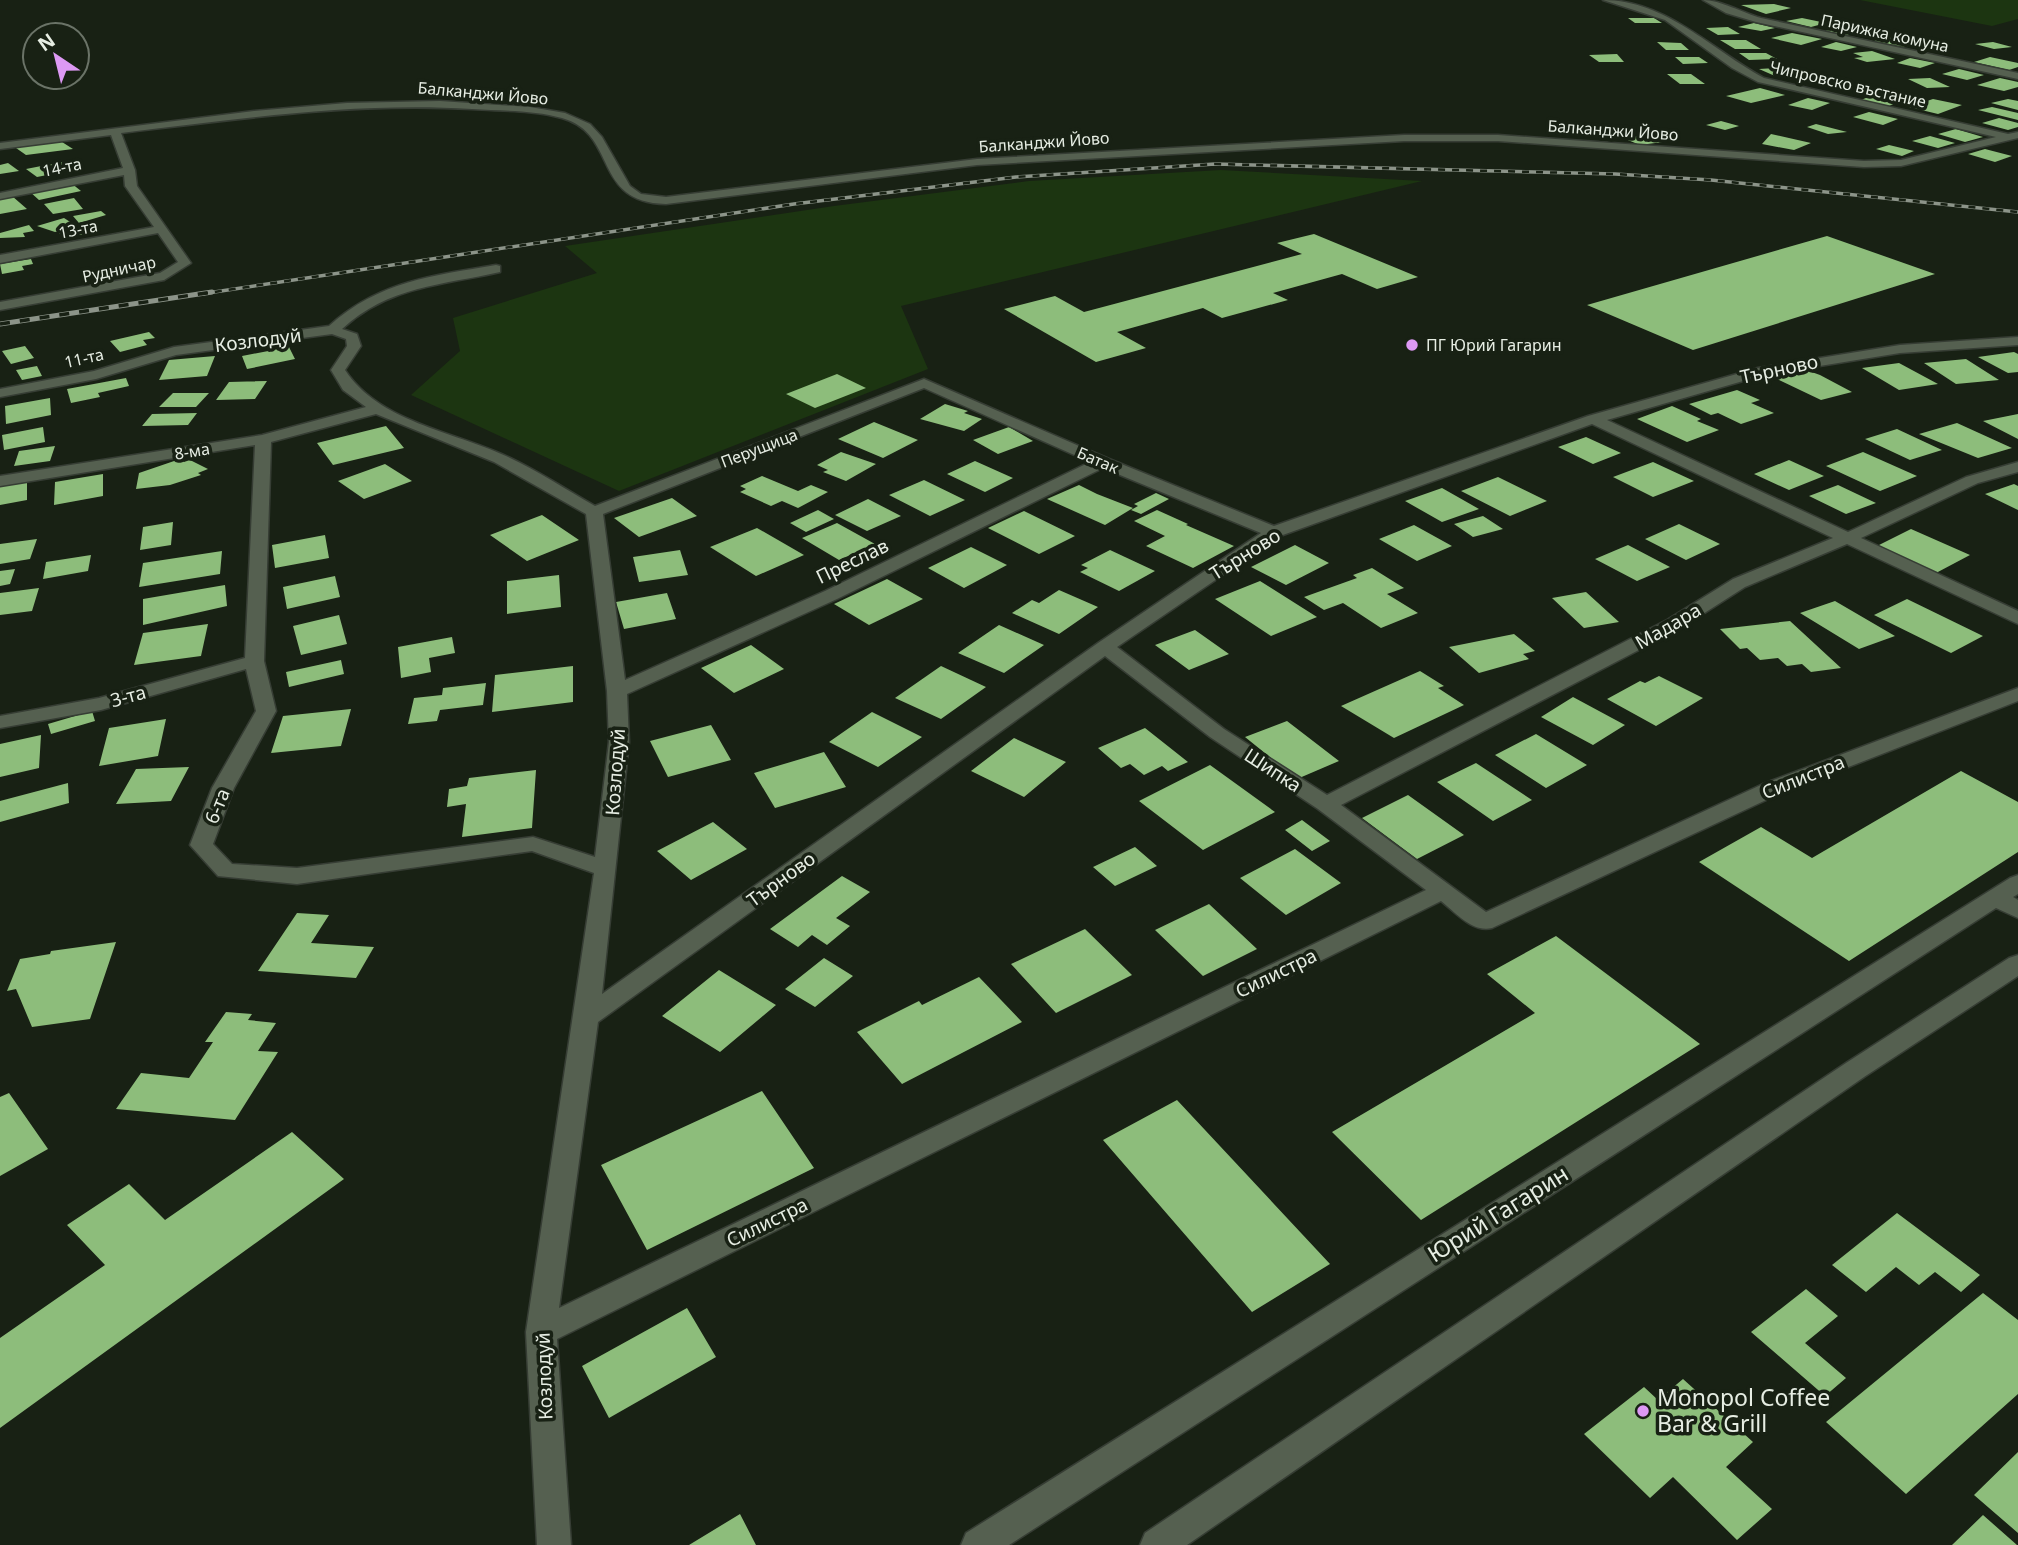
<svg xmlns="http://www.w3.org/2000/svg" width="2018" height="1545" font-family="'Noto Sans',sans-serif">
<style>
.green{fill:#1c3511}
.building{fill:#8dbd7b}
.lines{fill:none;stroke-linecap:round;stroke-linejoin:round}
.minor-casing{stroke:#363d34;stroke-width:3}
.minor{fill:#556050;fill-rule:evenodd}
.rail-far1-casing{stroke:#8c9489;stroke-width:3.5}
.rail-casing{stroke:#8c9489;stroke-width:5}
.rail-far1{stroke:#182114;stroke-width:2.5;stroke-dasharray:7;stroke-linecap:butt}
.rail{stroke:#182114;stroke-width:3.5;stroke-dasharray:10;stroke-linecap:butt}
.poi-dot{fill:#dd99f4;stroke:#182114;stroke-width:2.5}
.labels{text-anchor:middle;stroke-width:7;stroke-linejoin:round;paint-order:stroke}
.far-street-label{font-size:16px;fill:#e6ede3;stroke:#182114}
.far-poi-label{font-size:16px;fill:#e6ede3;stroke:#182114;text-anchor:start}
.street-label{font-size:19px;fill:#e6ede3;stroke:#182114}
.near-street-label{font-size:23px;fill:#e6ede3;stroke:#182114}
.near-poi-label{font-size:23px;fill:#e6ede3;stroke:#182114;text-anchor:start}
</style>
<rect width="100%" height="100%" fill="#182114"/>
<path class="green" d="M1860,0H2018V19L1992,26Z
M1221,170L1422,181L901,306L928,369L619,491L411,395L460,351L453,318L597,273L565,246L834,206L1029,181Z"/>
<path class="building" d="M1774,4L1791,8L1766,14L1741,5Z
M1628,18H1654L1662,23H1635Z
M1802,18L1826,23L1811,27L1786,21Z
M1754,23L1775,28L1761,31L1738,27Z
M1728,27L1740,34L1718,35L1706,28Z
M1838,28L1858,32L1845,35L1825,31Z
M1792,33L1822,39L1801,45L1771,38Z
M1888,37L1919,43L1905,47L1874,41Z
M1720,40H1746L1761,49H1735Z
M1657,42L1681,43L1689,50H1666Z
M1836,42L1857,47L1841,51L1821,47Z
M1993,42L2012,47L1994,49L1975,44Z
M1872,51L1895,59L1867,62L1854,58L1863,57L1853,53Z
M1739,53H1766L1777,59L1749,60Z
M1617,54L1624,62H1599L1589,55Z
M1675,57H1699L1708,63L1683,64Z
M1990,57L2018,63V67L2009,70L1974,62Z
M1910,58L1935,63L1920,68L1897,63Z
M1796,67L1811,74L1775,76L1759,69Z
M1959,69L1984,75L1967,80L1942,74Z
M1667,74H1691L1705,84H1680Z
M1930,78L1950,87L1927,88L1908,79Z
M2000,78L2018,82V87L2004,91L1977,85Z
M1760,88L1785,95L1751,103L1726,96Z
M1883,91L1910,96L1889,106L1861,100Z
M1808,98L1830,103L1812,110L1788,105Z
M1933,99L1962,105L1938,114L1909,107Z
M2008,99L2018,101V110L1991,103Z
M1992,107L2018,113V120L1978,110Z
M1869,112L1898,119L1883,125L1853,117Z
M1999,118L2018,123V127L2008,130L1982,123Z
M1721,121L1739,126L1725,130L1706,125Z
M1816,124L1847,132L1828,134L1807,127Z
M1956,129L1983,137L1965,142L1938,134Z
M1771,134L1811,143L1794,150L1762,144Z
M1646,135L1663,142L1640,145L1623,138Z
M1930,136L1955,143L1938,148L1912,141Z
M52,141L62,142L73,149L26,155L16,148Z
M1889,145L1914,151L1902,156L1876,149Z
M1985,149L2012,156L1995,162L1968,154Z
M67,161L78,169L37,177L26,169Z
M8,163L19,171L0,174V165Z
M71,183L81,191L39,200L29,191Z
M12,196L27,209L0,214V199Z
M74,198L83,209L53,214L44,204Z
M101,211L106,215L79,223L73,216Z
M64,218L78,227L55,232L37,226Z
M29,225L34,231L23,233L25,237L0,238V233Z
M81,229L85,234L63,238L59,233Z
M1314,234L1418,277L1377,289L1342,274L1273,293L1288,300L1222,318L1203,308L1117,332L1146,348L1096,362L1004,309L1055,296L1084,312L1302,254L1277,243Z
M1827,236L1935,274L1693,350L1587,305Z
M31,259L33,264L22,266L24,270L2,274L0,264Z
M149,332L155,338L143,340L147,345L120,352L110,341Z
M25,346L34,358L11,364L2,351Z
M289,347L295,359L247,369L242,356Z
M2014,352L2018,354V372L2008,373L1978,357Z
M215,356L207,376L159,380L169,360Z
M1966,359L1999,380L1956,384L1924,363Z
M1899,363L1938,384L1899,390L1862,368Z
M37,366L42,376L22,380L16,370Z
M1806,370L1820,375L1852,392L1821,400L1775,378Z
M837,374L866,388L815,408L786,394Z
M126,378L129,386L98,393L100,397L71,403L67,389Z
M267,381L255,399L216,400L229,382Z
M1737,390L1760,400L1751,403L1774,413L1741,424L1718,413L1711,415L1689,404Z
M173,393H209L196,407H159Z
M50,398L51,415L6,424L5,406Z
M945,404L968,411L964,413L982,419L964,431L920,419Z
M1672,406L1701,419L1697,421L1719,430L1687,442L1637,419Z
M197,413L188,425L142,426L152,414Z
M2018,414V439L1983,421Z
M874,422L918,440L883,458L838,439Z
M1957,423L2012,448L1978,458L1919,434Z
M386,426L404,448L333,465L317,443Z
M43,427L45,442L4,450L2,435Z
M1009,427L1033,441L998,454L973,440Z
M1897,429L1942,450L1910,460L1865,439Z
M1586,437L1621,453L1593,464L1558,447Z
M55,446L50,461L14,466L19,451Z
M841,452L876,464L846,481L823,472L828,470L817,465Z
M1863,452L1917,476L1880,491L1826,466Z
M180,459L184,462L190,460L208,469L198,473L201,475L170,485L136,489L139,473Z
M1789,460L1824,476L1789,490L1754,474Z
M975,461L1013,478L985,492L947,474Z
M1653,462L1694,481L1653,497L1613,477Z
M385,464L412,481L364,499L338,481Z
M103,474V496L54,505L55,482Z
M762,476L798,491L811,485L828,492L798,508L782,501L771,506L740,492L746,489L740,486Z
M1498,477L1547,501L1510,516L1461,491Z
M27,480V500L0,505V485Z
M924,480L965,500L930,516L889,495Z
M2014,484L2018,486V510L1985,494Z
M1079,485L1097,494L1133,508L1105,525L1047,499Z
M1838,485L1876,503L1846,514L1809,496Z
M1442,488L1479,509L1442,522L1405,501Z
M1156,493L1169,499L1141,514L1131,510L1138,506L1134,504Z
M672,498L697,516L639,537L614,518Z
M868,499L901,516L867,531L835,515Z
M818,510L834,519L806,532L790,523Z
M1157,510L1188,524L1186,525L1234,546L1193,568L1146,546L1165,536L1134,521Z
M1024,511L1075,536L1039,554L988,528Z
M542,515L579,540L527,561L490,535Z
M1483,516L1503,529L1473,537L1454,524Z
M173,522L171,545L140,550L143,527Z
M837,523L875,544L839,560L802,538Z
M1679,524L1720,544L1686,560L1645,539Z
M1414,525L1452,546L1417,561L1379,539Z
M757,528L804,555L756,576L710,547Z
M1911,529L1970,555L1936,573L1877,546Z
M325,535L329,558L275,568L272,545Z
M37,539L30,559L0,564V544Z
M1295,545L1329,563L1286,585L1251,567Z
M1628,545L1670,567L1637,581L1595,559Z
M971,547L1007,565L964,588L928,568Z
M680,550L688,575L639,582L633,557Z
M1110,550L1155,571L1119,591L1080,572L1088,568L1081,565Z
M222,551L220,574L139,587L143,563Z
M91,555L88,571L43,579L46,562Z
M1372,568L1404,588L1387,594L1418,613L1381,628L1343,603L1324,610L1304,597L1357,578L1353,575Z
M15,569L10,584L0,586V571Z
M559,575L561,607L507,614V581Z
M335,576L340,597L287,609L283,587Z
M887,579L923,599L869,625L834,604Z
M1260,581L1317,617L1271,636L1215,599Z
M225,585L227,606L143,625V599Z
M39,588L32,611L0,615V593Z
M1059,590L1098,607L1059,634L1012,613L1032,600L1039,603Z
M1586,592L1619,622L1584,628L1552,598Z
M667,593L676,619L624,629L616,602Z
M1907,599L1983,636L1951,653L1874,615Z
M1835,601L1895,636L1859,649L1800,613Z
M339,615L347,644L301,655L293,626Z
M1790,621L1841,668L1811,672L1802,664L1787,666L1778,658L1760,660L1747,648L1740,649L1720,629Z
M208,624L201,656L134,665L143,633Z
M999,625L1044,645L1004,673L958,653Z
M1195,630L1229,654L1189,670L1155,645Z
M1514,634L1535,651L1523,654L1529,659L1479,673L1449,647Z
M452,637L455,653L429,658L431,672L401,678L398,647Z
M751,645L784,669L734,693L701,668Z
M341,660L344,674L289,687L286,672Z
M573,666V702L492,712L495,675Z
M941,666L986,687L941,719L895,698Z
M1420,671L1444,686L1438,688L1464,705L1394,738L1341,706Z
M1659,676L1703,698L1656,726L1607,699L1640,681L1645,683Z
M486,683L483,705L440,710L437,721L408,724L414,698L442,695L443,688Z
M1573,697L1625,725L1593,745L1541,717Z
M351,709L341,746L271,753L283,716Z
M92,711L95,721L51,734L48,724Z
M872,712L922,737L878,767L829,742Z
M166,719L158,756L99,766L109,728Z
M1287,721L1339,761L1297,779L1245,737Z
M711,725L731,760L668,777L650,741Z
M1145,728L1188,762L1168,771L1162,766L1144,775L1130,764L1121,768L1098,748Z
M1536,734L1587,765L1546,788L1495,755Z
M41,735L39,768L0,777V744Z
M1014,738L1066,762L1024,797L971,771Z
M824,752L846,787L775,808L754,773Z
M1476,763L1532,800L1493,821L1437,782Z
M1210,765L1275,812L1203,850L1139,801Z
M189,767L171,801L116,804L136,769Z
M536,770L532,828L462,837L466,804L447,807L449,789L467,786L469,778Z
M1961,771L2018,802V852L1849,961L1699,862L1761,827L1812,858Z
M68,783L69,803L0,822V801Z
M1408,795L1464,835L1417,859L1362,818Z
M1302,820L1330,841L1312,851L1285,830Z
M713,822L747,849L691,880L657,851Z
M1135,847L1157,866L1115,886L1093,867Z
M1295,849L1341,883L1286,915L1240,878Z
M842,876L870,892L836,918L850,926L827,945L812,935L798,947L770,929Z
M1209,904L1257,949L1203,976L1155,930Z
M297,913L329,915L311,943L374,947L356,978L258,971Z
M1085,929L1132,975L1056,1013L1011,964Z
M1556,936L1700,1044L1421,1220L1332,1132L1535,1013L1487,974Z
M116,942L90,1019L32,1027L16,989L7,991L20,959L50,954L51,951Z
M824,958L853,976L815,1007L785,989Z
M719,970L776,1005L720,1052L662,1016Z
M979,977L1022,1022L902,1084L857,1032L919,1001L922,1005Z
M226,1012L252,1014L248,1020L276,1023L258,1051L278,1052L235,1120L116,1109L141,1073L189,1078L213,1042H205Z
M762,1091L814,1168L647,1250L601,1165Z
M9,1093L48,1149L0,1176V1097Z
M1177,1100L1330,1264L1252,1312L1103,1140Z
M292,1132L344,1179L0,1428V1338L105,1265L67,1225L129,1184L165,1220Z
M1897,1213L1980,1275L1961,1292L1935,1272L1919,1285L1896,1267L1866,1292L1832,1265Z
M1806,1289L1838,1316L1805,1343L1846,1378L1825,1396L1751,1332Z
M1983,1293L2018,1320V1394L1906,1494L1826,1422Z
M687,1308L716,1357L609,1418L582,1366Z
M1683,1379L1753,1442L1726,1467L1772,1509L1737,1540L1673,1477L1650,1498L1584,1434L1644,1387L1658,1400Z
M2018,1452V1533L1974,1495Z
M740,1514L756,1545H689Z
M1983,1515L2017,1545H1952Z"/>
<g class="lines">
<defs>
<path id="minor" d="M1603,0C1666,0 1712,50 1764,78L2008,134L2018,132V138L1901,166L1864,167L1498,141H1404L977,165L666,204C591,202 619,134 562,118C534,110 502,111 472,109C354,102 238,119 121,133L135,170L137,186L191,263L164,280L0,310V302L160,273L178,262L158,233L0,263V255L154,227L125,186L124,175L0,199V193L123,168L111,135L0,149V143L254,111L347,103L440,101L530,107L565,113L590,124L602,137L630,186L641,194L666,197L977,159L1404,135H1498L1864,161L1901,160L1996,137L1758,82L1732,68L1665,20Z
M1703,0C1720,0 1743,13 1761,18L2018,73V79L1756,22L1726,13Z
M496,265L500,266V272C443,285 388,286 342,329L357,334L361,346L345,370C379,422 452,431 506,456C537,470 565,489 595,506L924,379L1109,459L1274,526L1588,416L1758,368L1900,345L2018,337V345L1900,353L1764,375L1607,420L1848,532L1966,477L2018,462V472L1978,483L1861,538L2018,611V624L1847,544L1745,587L1681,628L1341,805L1486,912L1763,784L2018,688V701L1779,794L1492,928C1473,933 1456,913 1441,901L557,1339L571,1545H537L526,1332L594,873L532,851L297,884L218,876L190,845L212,788L256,711L246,669L101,710L0,728V716L99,698L245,658L255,445L0,486V476L262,435L366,407L343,390L331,370L347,346L346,339L332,334L176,355L96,379L0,397V389L94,371L174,347L329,326C379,281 432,276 496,265ZM924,388L1090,462L825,591L625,680L603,514ZM376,414L494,462L586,514L607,691L609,742L595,857L533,837L297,868L232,864L213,844L234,788L276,711L264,661L271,442ZM1592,424L1833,538L1733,579L1667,620L1327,795L1224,729L1117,647L1280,536ZM1103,468L1261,533L1098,643L602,994L629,742L627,694L837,599ZM1105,656L1210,737L1318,809L1426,890L559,1308L598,1022Z
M2018,875V894L2013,897L2018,900V918L1996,908L1009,1545H961L966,1533L2010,878Z
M2018,955V976L1864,1077L1187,1545H1140L1145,1533L1846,1063L2009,958Z"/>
</defs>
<use href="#minor" class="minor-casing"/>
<use href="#minor" class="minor"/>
<defs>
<path id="rail-far1" d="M201,294L794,204L1016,177L1215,164L1615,174L1711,180L2018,212"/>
<path id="rail" d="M0,324L212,292"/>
</defs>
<use href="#rail-far1" class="rail-far1-casing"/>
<use href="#rail" class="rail-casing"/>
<use href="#rail-far1" class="rail-far1"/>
<use href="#rail" class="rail"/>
</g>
<g class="poi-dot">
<circle cx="1412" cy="345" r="7"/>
<circle cx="1643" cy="1411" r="7"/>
</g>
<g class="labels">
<g class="far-street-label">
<text transform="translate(1885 33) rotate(12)" y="6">Парижка комуна</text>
<text transform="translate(1848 84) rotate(13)" y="6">Чипровско въстание</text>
<text transform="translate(483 93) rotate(5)" y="6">Балканджи Йово</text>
<text transform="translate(1613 130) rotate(4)" y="6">Балканджи Йово</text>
<text transform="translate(1044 142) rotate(-4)" y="6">Балканджи Йово</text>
<text transform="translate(62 167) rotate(-11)" y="6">14-та</text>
<text transform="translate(78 229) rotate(-11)" y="6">13-та</text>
<text transform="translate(119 269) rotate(-12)" y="6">Рудничар</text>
<text transform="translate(84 358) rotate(-13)" y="6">11-та</text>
<text transform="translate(759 448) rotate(-21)" y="6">Перущица</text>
<text transform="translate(192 451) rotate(-9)" y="6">8-ма</text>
<text transform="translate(1098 460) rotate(23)" y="6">Батак</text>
</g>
<g class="far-poi-label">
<text x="1426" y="351">ПГ Юрий Гагарин</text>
</g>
<g class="street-label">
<text transform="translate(258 340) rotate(-7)" y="7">Козлодуй</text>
<text transform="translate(1779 369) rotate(-12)" y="7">Търново</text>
<text transform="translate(1245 554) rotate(-32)" y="7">Търново</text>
<text transform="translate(852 561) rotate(-26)" y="7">Преслав</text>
<text transform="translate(1668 626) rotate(-30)" y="7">Мадара</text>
<text transform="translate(128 696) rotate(-15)" y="7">3-та</text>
<text transform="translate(1273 770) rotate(33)" y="7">Шипка</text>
<text transform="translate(615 772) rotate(-86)" y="7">Козлодуй</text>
<text transform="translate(1803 777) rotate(-22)" y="7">Силистра</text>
<text transform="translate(217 806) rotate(-68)" y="7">6-та</text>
<text transform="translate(781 879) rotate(-36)" y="7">Търново</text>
<text transform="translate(1276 973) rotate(-26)" y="7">Силистра</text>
<text transform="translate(767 1222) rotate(-26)" y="7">Силистра</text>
<text transform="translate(544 1376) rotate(-92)" y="7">Козлодуй</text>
</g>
<g class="near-street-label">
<text transform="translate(1498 1214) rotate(-32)" y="8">Юрий Гагарин</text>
</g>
<g class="near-poi-label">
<text x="1657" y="1406">Monopol Coffee<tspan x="1657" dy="26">Bar &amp; Grill</tspan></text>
</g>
</g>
<g transform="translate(56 56) rotate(325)"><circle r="33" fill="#182114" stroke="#6a7367" stroke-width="2"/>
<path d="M0-5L12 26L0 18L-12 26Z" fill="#dd99f4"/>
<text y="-10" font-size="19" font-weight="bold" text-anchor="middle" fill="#e6ede3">N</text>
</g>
</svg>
